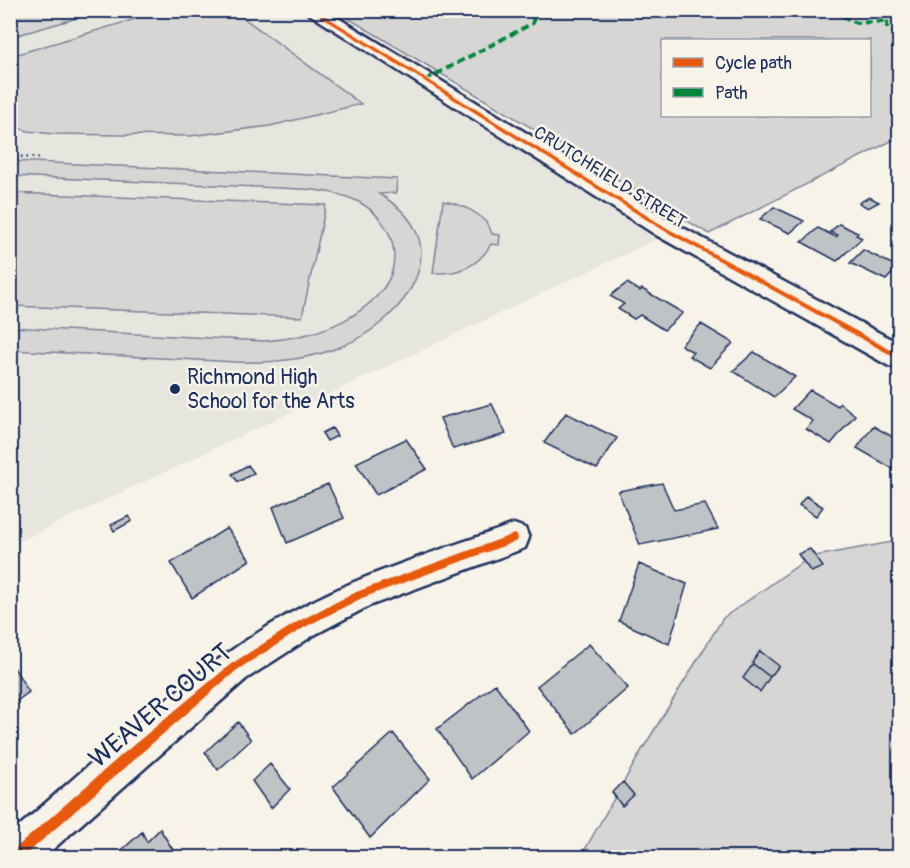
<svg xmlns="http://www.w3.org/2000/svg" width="910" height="868" font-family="Pangolin,sans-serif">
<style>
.built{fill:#e6e5de}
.green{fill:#d7d6d4;stroke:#798299;stroke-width:1.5;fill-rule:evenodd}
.building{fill:#c0c3c5;stroke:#1b2f5e;stroke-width:1.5}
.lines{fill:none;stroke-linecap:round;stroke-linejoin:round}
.street-casing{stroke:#1b2f5e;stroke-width:5}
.secondary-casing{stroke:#1b2f5e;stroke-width:5}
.path{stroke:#1b2f5e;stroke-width:3;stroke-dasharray:1.5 4;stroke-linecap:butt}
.street{fill:#f7f3e8;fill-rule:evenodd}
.secondary{fill:#f7f3e8;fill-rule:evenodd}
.quiet{stroke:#00873e;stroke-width:4;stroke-dasharray:8 4;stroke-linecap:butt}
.cycleway-casing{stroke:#f7f3e8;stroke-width:3}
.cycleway{fill:#e8590c;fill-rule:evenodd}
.poi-dot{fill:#1b2f5e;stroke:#f7f3e8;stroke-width:2}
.labels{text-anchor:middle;stroke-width:5;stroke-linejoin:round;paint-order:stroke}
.far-street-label{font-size:18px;fill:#1b2f5e;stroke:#f7f3e8}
.poi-label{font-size:21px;fill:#1b2f5e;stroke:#f7f3e8;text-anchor:start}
.near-street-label{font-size:26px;fill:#1b2f5e;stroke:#f7f3e8}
</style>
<rect width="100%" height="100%" fill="#f7f3e8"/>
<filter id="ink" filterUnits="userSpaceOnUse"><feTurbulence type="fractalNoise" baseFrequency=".0167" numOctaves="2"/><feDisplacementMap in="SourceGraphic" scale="12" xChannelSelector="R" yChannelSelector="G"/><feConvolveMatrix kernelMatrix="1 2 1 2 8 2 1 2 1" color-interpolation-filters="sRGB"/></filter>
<g filter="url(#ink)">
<path class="built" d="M11,11H312L669,233L11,545Z"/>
<path class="green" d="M11,10H102V11L11,37Z
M162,11H234L361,104L270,126L190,136L53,134L28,131L11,126V56Z
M336,11H899V137L709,234ZM870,40V116H662V40Z
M11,161L397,179L396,193L379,194C462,242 407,320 340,347C308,360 271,363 236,362L11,350V327L264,341C305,338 349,326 378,295C406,264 395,222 359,202C341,193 321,190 301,189L11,176Z
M11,193L326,205L302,317L11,306Z
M443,201C461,204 487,214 492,234L500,235L499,245L491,244C478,267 459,274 433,273Z
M892,542L899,549V857L580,858L642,750L723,618L810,557Z"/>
<path class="building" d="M869,197L879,202L868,208L859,203Z
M774,207L804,221L790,233L760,219Z
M839,224L858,233L856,235L862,238L837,261L802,242L818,228L836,237L838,235L830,232Z
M863,250L898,267L886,280L850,263Z
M627,283L640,291L642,289L683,313L664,330L640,315L634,319L618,309L624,304L610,296Z
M701,324L733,343L710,368L689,356L693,352L681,345Z
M754,352L795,377L774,397L733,371Z
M810,390L838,406L840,403L855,415L831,444L806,429L813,421L792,409Z
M492,404L506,434L453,449L440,418Z
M566,413L617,438L597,469L544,443Z
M873,426L900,441V473L857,448Z
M332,428L337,436L327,441L322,433Z
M406,439L427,469L376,495L356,463Z
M248,465L254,473L238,482L232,474Z
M662,483L674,510L705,504L718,529L640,545L618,491Z
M328,484L344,518L287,543L273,507Z
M806,496L823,507L816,516L799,505Z
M129,516L132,521L114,531L111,525Z
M227,528L250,560L192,598L171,563Z
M810,549L823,567L811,572L798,554Z
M639,564L687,584L669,644L619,621Z
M589,644L628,688L575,734L537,686Z
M760,651L779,666L770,677L752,663Z
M10,661L29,692L10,706Z
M753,664L770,677L760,692L743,678Z
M495,684L529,731L472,779L437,729Z
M238,722L251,740L218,770L205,752Z
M393,733L430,779L370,838L333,787Z
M270,764L290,789L271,808L252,781Z
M623,782L634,795L622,806L612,792Z
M160,829L178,858H113L142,832L147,842Z"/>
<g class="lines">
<defs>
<path id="street" d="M514,524L525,528L529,538L525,548L369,606L314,635L246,679L43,858H10V834C100,757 187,672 289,614C359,574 439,551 514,524Z"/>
<path id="secondary" d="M303,10H325L674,223L900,344V369L889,366L656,235Z"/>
</defs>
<use href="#street" class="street-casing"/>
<use href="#secondary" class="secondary-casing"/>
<path class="path" d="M10,156L39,158"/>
<use href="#street" class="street"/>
<use href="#secondary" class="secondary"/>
<path class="quiet" d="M831,10L856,23L888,21
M891,10L888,13L887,27L900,36
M425,80L533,23L534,10"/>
<defs>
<path id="cycleway" d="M316,10L667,228L900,355V360L663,230L310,10Z
M514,534L517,535L518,538L517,541L362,598L305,627L237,670L132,761L22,858H10V853L124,753L231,664L299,621L356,592Z"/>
</defs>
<use href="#cycleway" class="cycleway-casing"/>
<use href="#cycleway" class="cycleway"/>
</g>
</g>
<circle class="poi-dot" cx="175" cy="389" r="6"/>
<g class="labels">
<g class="far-street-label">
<text transform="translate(610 177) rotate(32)" y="6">CRUTCHFIELD STREET</text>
</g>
<g class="poi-label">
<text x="187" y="384">Richmond High<tspan x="187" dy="24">School for the Arts</tspan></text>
</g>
<g class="near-street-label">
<text transform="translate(160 705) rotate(-40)" y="9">WEAVER COURT</text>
</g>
</g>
<rect width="910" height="868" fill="none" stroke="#f7f3e8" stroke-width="36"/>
<rect x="18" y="18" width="874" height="832" fill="none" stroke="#1b2f5e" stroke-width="2" filter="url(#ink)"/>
<rect x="661" y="39" width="210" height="78" fill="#f7f3e8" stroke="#9fa5b1" stroke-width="1.5"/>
<rect x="673" y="58" width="30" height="9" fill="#e8590c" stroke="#9fa5b1" stroke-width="1.5"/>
<text x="715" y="69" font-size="18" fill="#1b2f5e">Cycle path</text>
<rect x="673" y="88" width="30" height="9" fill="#00873e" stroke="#9fa5b1" stroke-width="1.5"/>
<text x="715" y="99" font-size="18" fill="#1b2f5e">Path</text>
</svg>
